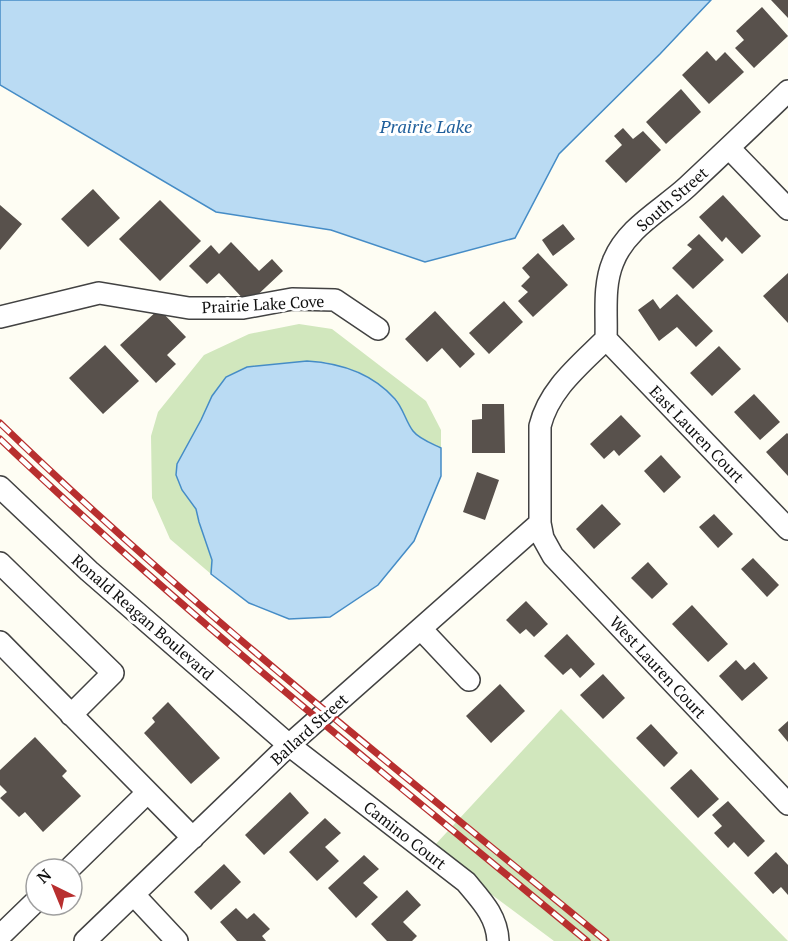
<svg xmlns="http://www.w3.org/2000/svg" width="788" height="941" font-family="'PT Serif',serif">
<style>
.green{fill:#d1e7bd}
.water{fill:#badbf3;stroke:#458cc6;stroke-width:1.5}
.building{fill:#58514c}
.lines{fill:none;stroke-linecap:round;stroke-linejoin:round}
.minor-casing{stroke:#424242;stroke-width:24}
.minor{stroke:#fff;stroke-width:21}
.rail-casing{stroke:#b82f2f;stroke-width:7}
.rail{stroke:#fff;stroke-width:4.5;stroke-dasharray:14;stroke-linecap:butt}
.labels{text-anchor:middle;stroke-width:6;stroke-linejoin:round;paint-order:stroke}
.street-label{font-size:16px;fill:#0f0f0f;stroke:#fff}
.water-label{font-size:18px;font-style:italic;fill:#1f5f9b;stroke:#fff}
</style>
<rect width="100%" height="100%" fill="#fefdf3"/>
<path class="green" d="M299,324L332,329L426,401L441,430V448L414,434L397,400L384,388L359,372L325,362L307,361L247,367L212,396L201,420L177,464L176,475L182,490L196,509L199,522L212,560L211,574L170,539L152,498L151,436L158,412L204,355L249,334Z
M561,709L788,941H554L480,886L434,846Z"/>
<path class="water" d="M0,0H711L660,54L559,154L515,238L425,262L331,230L216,212L0,85Z
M307,361C340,363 372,373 395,399C403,408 406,422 413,431C419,439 433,444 441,448V476L414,541L378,585L330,617L289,619L249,603L211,574L212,560L199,522L196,509L182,490L176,475L177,464L201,420L212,396L226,377L247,367Z"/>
<path class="building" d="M771,0H788V18Z
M762,7L788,36L754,68L735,48L744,40L736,31Z
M707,51L716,61L725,52L744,72L709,104L682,75Z
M681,89L701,112L666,144L646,122Z
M623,128L633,139L643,131L661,150L626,183L605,161L622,145L614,136Z
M93,189L120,218L88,247L61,219Z
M723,195L761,236L742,254L726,237L722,242L699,217Z
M160,200L201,241L160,281L119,239Z
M0,205L22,224L0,250Z
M563,224L575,239L553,256L542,240Z
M699,234L724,260L693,289L672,268L692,249L687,245Z
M231,242L259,271L272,259L283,271L248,304L219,273L207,284L189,266L211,245L219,254Z
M538,253L568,285L533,317L518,301L528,292L521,286L530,277L522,268Z
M788,273V323L763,296Z
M677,294L713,331L696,347L677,327L659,341L638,310L653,299L660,309Z
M504,301L523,322L489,354L469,333Z
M159,309L186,337L167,355L176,364L156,383L120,345Z
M435,311L475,354L460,368L442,348L427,362L405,339Z
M105,345L139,381L103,414L69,378Z
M719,346L741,369L712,396L690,373Z
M754,394L780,422L760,440L734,412Z
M482,404H504L505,453H472V420L482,419Z
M621,415L641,436L619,456L614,450L604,459L590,444Z
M787,433L788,434V476L766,452Z
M661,455L681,477L664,493L644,471Z
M477,472L499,480L485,520L463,512Z
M602,504L621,524L594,549L576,529Z
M714,514L733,534L718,548L699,527Z
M753,558L779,585L767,597L741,569Z
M648,562L668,584L652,599L631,578Z
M526,601L548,624L534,637L526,629L520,634L506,620Z
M692,605L728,644L708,662L672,624Z
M567,634L595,664L580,678L571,668L563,675L544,656Z
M736,660L745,670L754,662L768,678L742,701L719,676Z
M603,674L625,698L603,719L580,695Z
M500,684L525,711L491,743L466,716Z
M168,702L220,758L191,784L144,733L155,722L152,718Z
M788,721V742L778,730Z
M651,724L678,753L664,767L636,738Z
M35,737L67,771L62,776L81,796L43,832L25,812L19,817L0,798L7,792L0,785V770Z
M691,769L719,799L698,818L670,788Z
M290,792L309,813L264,855L245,835Z
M728,801L765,841L748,857L734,842L728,848L714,833L722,826L712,815Z
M325,818L341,833L325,847L339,861L317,881L289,852Z
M776,852L788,865V895L781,887L773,894L754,873Z
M364,855L379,869L363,883L378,897L356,918L328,888Z
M224,864L241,882L211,910L194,892Z
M407,890L421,905L403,922L417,936L412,941H387L371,924Z
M236,908L247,919L254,913L270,929L262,936L266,941H237L220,922Z"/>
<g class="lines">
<defs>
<path id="minor" d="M788,91C755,123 721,155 687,187C662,210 626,228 613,262C603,286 607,314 606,339C580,365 549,389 540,426V523L543,538L553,556L788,804
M729,148L788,209
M0,317L99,293L189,308H243L292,299L335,300L378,329
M606,339L788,529
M0,487L89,571L289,745L466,882C481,900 497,916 498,941
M0,563L113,673L71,715
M421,629L469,680
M0,642L193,838
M69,869L147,793
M134,895L177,941
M0,936L36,901
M85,941L289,745L540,523"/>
</defs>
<use href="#minor" class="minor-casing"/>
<use href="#minor" class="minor"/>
<defs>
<path id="rail" d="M0,423C191,608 401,772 606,941
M0,439C187,617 389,777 587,941"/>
</defs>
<use href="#rail" class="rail-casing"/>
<use href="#rail" class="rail"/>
</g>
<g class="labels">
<g class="street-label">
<text transform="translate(672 199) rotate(-41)" y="6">South Street</text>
<text transform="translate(263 304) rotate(-3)" y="6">Prairie Lake Cove</text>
<text transform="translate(697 434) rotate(46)" y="6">East Lauren Court</text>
<text transform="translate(143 617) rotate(41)" y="6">Ronald Reagan Boulevard</text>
<text transform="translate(658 667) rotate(47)" y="6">West Lauren Court</text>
<text transform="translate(309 729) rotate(-42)" y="6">Ballard Street</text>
<text transform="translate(405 835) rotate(38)" y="6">Camino Court</text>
</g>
<g class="water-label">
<text x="426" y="133">Prairie Lake</text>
</g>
</g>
<g transform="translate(54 887) rotate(317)"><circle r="28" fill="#ffffff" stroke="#9f9f9f" stroke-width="1.5"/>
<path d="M0-4.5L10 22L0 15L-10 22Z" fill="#b82f2f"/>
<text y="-9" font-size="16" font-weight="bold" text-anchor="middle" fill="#0f0f0f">N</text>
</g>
</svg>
